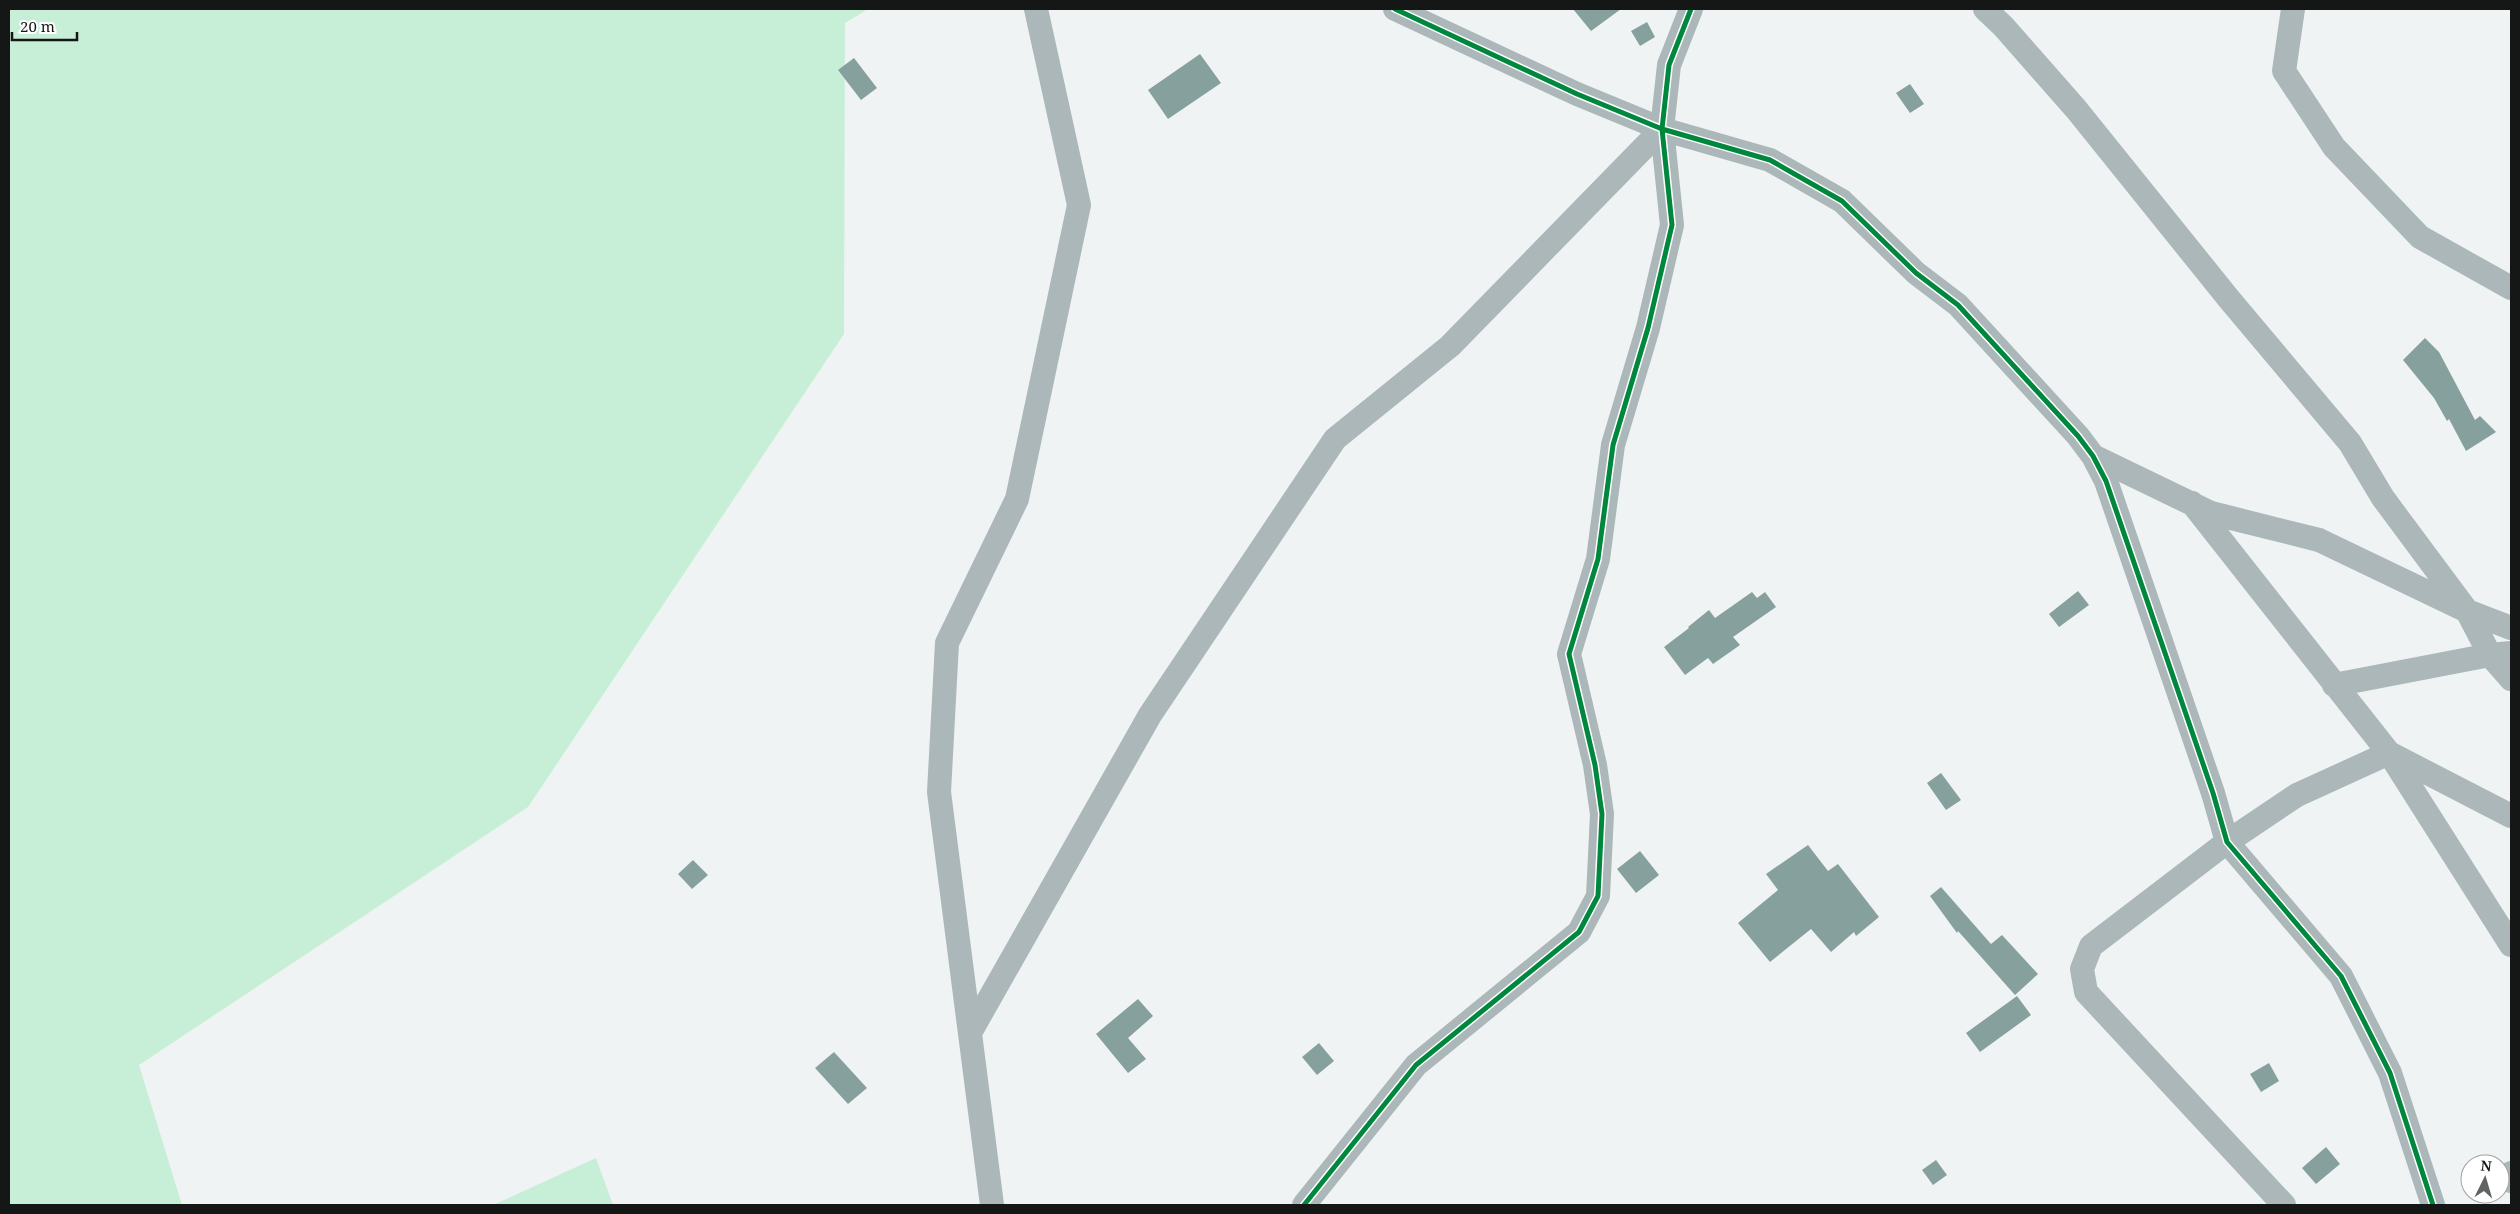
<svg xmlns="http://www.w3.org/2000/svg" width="2520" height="1214" font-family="'Noto Serif',serif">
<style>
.green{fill:#c7efd8}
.building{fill:#86a19d}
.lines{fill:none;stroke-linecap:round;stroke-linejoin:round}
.street{stroke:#abb7b9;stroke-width:24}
.cycleway-casing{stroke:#fff;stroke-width:8}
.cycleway{stroke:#00873e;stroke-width:5}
</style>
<rect width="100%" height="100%" fill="#eff3f3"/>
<path class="green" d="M9,9H868L845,23L844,334L528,807L139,1065L182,1205H9Z
M596,1158L613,1205H493Z"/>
<path class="building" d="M1573,9H1621L1591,31Z
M1647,22L1655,37L1640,46L1631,31Z
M1200,54L1221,83L1168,119L1148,90Z
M854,58L877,88L861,100L838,70Z
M1910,84L1924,104L1910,113L1896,93Z
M2425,338L2439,352L2475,420L2480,416L2496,432L2466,451L2449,419L2447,421L2434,398L2403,360Z
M2078,591L2089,605L2059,627L2049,614Z
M1752,592L1757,598L1765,592L1776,607L1733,637L1740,645L1713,664L1708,658L1685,675L1664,647L1689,628L1688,627L1709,610L1715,618Z
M1941,773L1961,800L1946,810L1927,783Z
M1808,845L1828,871L1838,864L1879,917L1856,936L1854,932L1831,952L1811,929L1770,962L1738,923L1778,890L1766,874Z
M1640,851L1659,875L1636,893L1617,869Z
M693,860L708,875L692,889L678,874Z
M1941,887L1991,944L2002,935L2038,974L2015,995L1958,931L1957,933L1930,896Z
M2017,996L2031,1015L1980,1052L1966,1033Z
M1138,999L1153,1016L1128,1038L1146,1059L1128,1073L1096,1034Z
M1319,1043L1334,1061L1317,1075L1302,1057Z
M834,1052L867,1088L848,1104L815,1068Z
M2269,1063L2279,1081L2261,1092L2250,1074Z
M2326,1147L2340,1164L2316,1184L2302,1168Z
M1936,1160L1947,1175L1933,1185L1922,1170Z"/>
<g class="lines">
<path class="street" d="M1395,9L1577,94L1662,129L1770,160L1842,201L1916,273L1958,305L2078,436L2093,456L2106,481L2213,793L2227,842L2341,976L2390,1073L2433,1205
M1985,9L2003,26L2076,109L2229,299L2350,443L2383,498L2467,611L2490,655L2511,679
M2293,9L2284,71L2334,147L2420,237L2511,288
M2093,456L2211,513L2319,540L2467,611L2511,628
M2192,503L2389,753L2511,816
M2334,685L2490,655L2511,653
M971,1031L1150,715L1335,439L1450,346L1662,129
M2511,1173V1181
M992,1205L939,792L947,643L1017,499L1079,205L1036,9
M1304,1205L1416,1065L1579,932L1598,896L1602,814L1595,765L1569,654L1598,559L1613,445L1648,328L1672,225L1662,129L1669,65L1691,9
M2284,1205L2086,992L2082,969L2091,946L2227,842L2297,795L2389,753L2511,945"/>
<defs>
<path id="cycleway" d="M1395,9L1577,94L1662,129L1770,160L1842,201L1916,273L1958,305L2078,436L2093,456L2106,481L2213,793L2227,842L2341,976L2390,1073L2433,1205
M1304,1205L1416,1065L1579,932L1598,896L1602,814L1595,765L1569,654L1598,559L1613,445L1648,328L1672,225L1662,129L1669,65L1691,9"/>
</defs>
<use href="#cycleway" class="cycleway-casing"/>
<use href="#cycleway" class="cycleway"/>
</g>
<rect width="2520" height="1214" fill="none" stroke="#151717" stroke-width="20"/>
<g transform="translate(2485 1179) rotate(5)"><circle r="24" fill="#ffffff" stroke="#a1a2a2"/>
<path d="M0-4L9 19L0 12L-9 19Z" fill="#616464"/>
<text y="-8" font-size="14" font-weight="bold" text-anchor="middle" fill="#151717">N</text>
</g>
<path d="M12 32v8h65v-8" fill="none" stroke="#151717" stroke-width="2.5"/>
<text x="20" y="32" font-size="15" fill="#151717" stroke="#ffffff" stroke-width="4" paint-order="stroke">20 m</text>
</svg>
